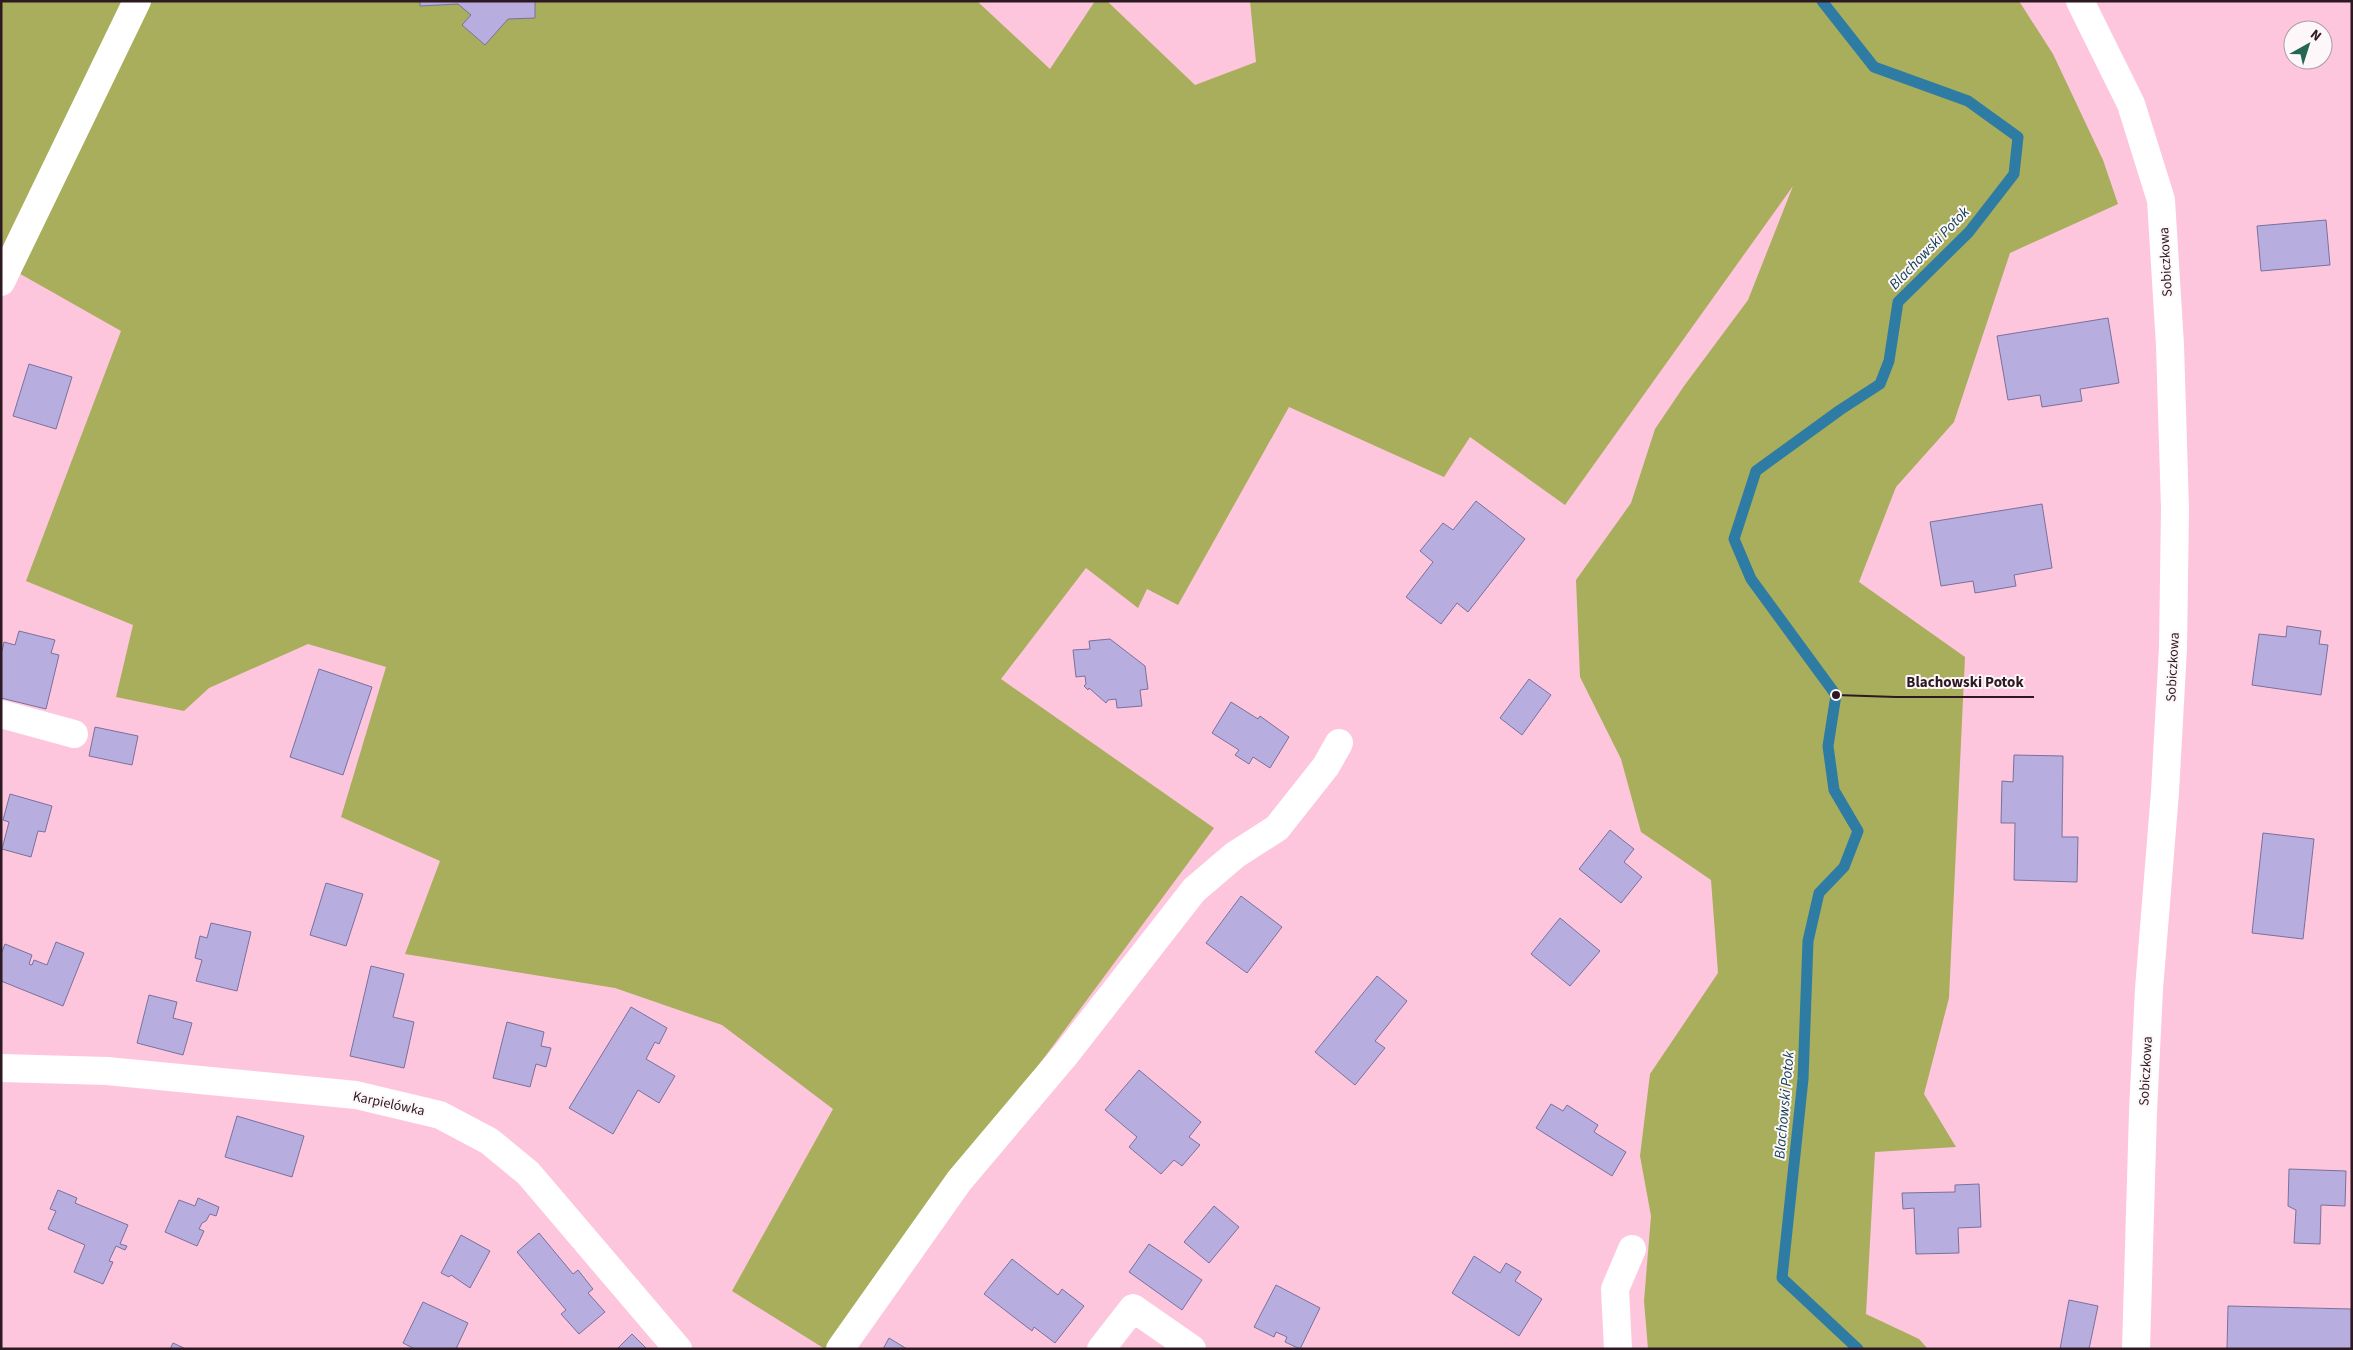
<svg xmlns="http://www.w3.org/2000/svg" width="2353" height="1350" font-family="'Source Sans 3',sans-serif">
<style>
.green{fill:#a8ae5c}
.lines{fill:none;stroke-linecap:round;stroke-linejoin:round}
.stream{stroke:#2e7ca4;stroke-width:11}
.building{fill:#b7aedf;stroke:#79709e}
.minor{stroke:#fff;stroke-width:28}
.labels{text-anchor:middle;stroke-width:4;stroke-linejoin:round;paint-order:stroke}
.street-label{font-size:14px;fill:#2d1921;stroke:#fdf7f9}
.water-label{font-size:15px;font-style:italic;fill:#14435a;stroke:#fdf7f9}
.leader{fill:none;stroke:#2d1921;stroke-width:2}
.callout-dot{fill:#2d1921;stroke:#fdf7f9;stroke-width:2}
.callout-label{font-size:15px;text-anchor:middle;font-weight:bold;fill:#2d1921;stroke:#fdf7f9;stroke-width:4;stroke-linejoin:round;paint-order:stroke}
</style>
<rect width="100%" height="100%" fill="#fec6dc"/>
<path class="green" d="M1,1H977L1050,69L1095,1H1107L1195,85L1256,62L1250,1H2019L2053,54L2103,160L2118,204L2010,253L1954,422L1896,487L1859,582L1965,657L1949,998L1924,1094L1956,1147L1875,1152L1866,1314L1919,1339L1928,1349H1648L1644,1301L1651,1216L1640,1156L1650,1074L1718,973L1711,880L1641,832L1621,759L1580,677L1576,580L1631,503L1655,429L1684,386L1748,300L1793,186L1565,505L1470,437L1444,477L1289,407L1178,605L1147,589L1138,608L1086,568L1001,679L1214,828L984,1139L834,1349H825L732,1291L833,1109L722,1025L615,988L405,954L440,861L341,817L386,667L308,644L209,688L184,711L116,697L133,625L26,581L121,331L1,263Z"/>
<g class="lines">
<path class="stream" d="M1822,1L1874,67L1968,101L2018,137L2014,174L1969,232L1898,302L1889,361L1880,384L1840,410L1756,471L1734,539L1751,579L1836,695L1828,746L1834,790L1858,831L1844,867L1819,893L1808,941L1803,1079L1782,1278L1858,1349"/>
</g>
<path class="building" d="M420,1H535V18L508,19L485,45L462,25L471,15L458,4L420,6Z
M2326,220L2330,265L2261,271L2257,226Z
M2108,318L2119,383L2080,389L2082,401L2042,407L2040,395L2008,400L1997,336Z
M29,364L72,377L56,429L13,416Z
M1476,501L1525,539L1468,612L1457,603L1441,624L1406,597L1433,562L1420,551L1443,523L1453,530Z
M2042,504L2052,568L2014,575L2016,586L1975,593L1973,581L1941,586L1930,522Z
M2287,626L2321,631L2319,644L2328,645L2321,695L2252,685L2259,634L2286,637Z
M19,631L55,640L51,653L59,655L46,709L1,698V655L4,642L15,645Z
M1110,639L1145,666L1148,689L1140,690L1142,706L1117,708L1116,699L1108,700L1106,703L1089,688L1088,690L1084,686L1086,684L1085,676L1076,677L1073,650L1090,649L1089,641Z
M319,669L372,687L343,775L290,757Z
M1529,679L1551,695L1522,735L1500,718Z
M1231,702L1258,719L1260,716L1289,737L1270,768L1253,757L1249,764L1235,755L1239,750L1212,733Z
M95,727L138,736L132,765L89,756Z
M2014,755L2063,756L2062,837H2078L2077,882L2014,880L2015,823H2001L2002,781L2013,782Z
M10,794L52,806L45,832L38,831L31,857L2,849L9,822L3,820Z
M1610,830L1634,849L1624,862L1642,877L1621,903L1579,869Z
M2263,833L2314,839L2303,939L2252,933Z
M326,883L363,894L346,946L310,935Z
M1241,896L1282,927L1247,973L1206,943Z
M1560,918L1600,951L1570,986L1531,954Z
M211,923L251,932L237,991L196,981L202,960L195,958L200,936L207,938Z
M56,942L84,953L63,1006L1,981V954L5,944L32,955L29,964L32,965L34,960L47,965Z
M371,966L404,974L393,1017L414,1022L404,1068L350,1056Z
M1377,976L1407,1001L1375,1041L1385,1048L1355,1085L1315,1052Z
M149,995L177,1002L173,1018L192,1023L183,1055L137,1043Z
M631,1007L667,1028L659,1044L655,1042L646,1059L675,1076L659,1103L638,1090L613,1134L569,1108Z
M507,1022L544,1032L541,1046L551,1048L546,1067L536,1064L530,1087L493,1078Z
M1139,1070L1201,1122L1189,1137L1200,1145L1182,1166L1174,1160L1161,1174L1129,1147L1137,1137L1105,1110Z
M1551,1104L1563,1111L1567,1105L1598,1125L1594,1132L1626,1152L1612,1176L1536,1128Z
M237,1116L304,1136L292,1177L225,1157Z
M2289,1169L2346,1171L2345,1206L2321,1205L2320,1244L2294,1243L2296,1210L2288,1206Z
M1979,1184L1981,1227L1958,1228L1959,1253L1916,1254L1914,1208L1903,1209L1902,1193L1955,1192V1185Z
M58,1190L77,1198L75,1203L128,1225L120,1244L127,1246L125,1250L116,1246L109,1261L113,1262L103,1284L74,1272L85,1245L48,1229L56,1211L50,1209Z
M198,1198L219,1207L216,1216L210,1214L206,1221L202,1223L199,1229L204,1231L197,1246L165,1232L179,1200L195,1206Z
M1214,1206L1239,1227L1209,1263L1184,1242Z
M539,1233L573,1274L578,1270L593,1289L588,1293L605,1312L579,1334L561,1314L566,1310L517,1252Z
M461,1235L490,1251L470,1288L451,1275L449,1277L441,1273Z
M1149,1244L1202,1280L1182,1310L1129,1272Z
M1474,1256L1500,1273L1506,1263L1521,1272L1515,1281L1542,1299L1519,1336L1452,1293Z
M1012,1259L1058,1295L1062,1289L1084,1306L1055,1343L1034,1327L1032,1331L984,1294Z
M1276,1285L1320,1308L1300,1349L1285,1342L1287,1337L1276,1332L1274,1337L1254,1327Z
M2069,1300L2098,1306L2089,1349H2060Z
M423,1302L468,1323L456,1349H415L403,1343Z
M2228,1306L2351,1309V1349H2227Z
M632,1334L647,1349H617Z
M889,1338L907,1349H883Z
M173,1343L186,1349H170Z"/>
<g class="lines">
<path class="minor" d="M2080,1L2131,104L2161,200L2170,345L2175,509L2173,648L2165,792L2149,989L2143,1112L2136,1349
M1,282L137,1
M1,714L74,734
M1,1068L107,1071L356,1095L440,1115L489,1141L528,1173L678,1349
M840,1349L959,1181L1066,1054L1194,890L1235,855L1277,828L1326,766L1339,743
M1101,1349L1133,1308L1192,1349
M1618,1349L1615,1289L1632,1249"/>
</g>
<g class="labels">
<g class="street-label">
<text transform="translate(2165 262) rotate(-93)" y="5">Sobiczkowa</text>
<text transform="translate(2172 667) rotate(-87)" y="5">Sobiczkowa</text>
<text transform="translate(2145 1071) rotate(-87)" y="5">Sobiczkowa</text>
<text transform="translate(389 1103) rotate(12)" y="5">Karpielówka</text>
</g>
<g class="water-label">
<text transform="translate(1929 248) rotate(-46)" y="5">Blachowski Potok</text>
<text transform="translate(1784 1105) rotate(-85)" y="5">Blachowski Potok</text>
</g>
</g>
<path class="leader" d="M1836 695L1896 697H2034"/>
<circle class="callout-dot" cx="1836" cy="695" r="5"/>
<g class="callout-label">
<text x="1965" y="687">Blachowski Potok</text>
</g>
<rect width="2353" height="1350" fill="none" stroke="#2d1921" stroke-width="5"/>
<g transform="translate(2308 45) rotate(39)"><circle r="24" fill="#fdf7f9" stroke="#aa9ea3"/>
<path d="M0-4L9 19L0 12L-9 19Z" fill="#256755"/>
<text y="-8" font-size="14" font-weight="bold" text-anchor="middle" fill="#2d1921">N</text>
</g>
</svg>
